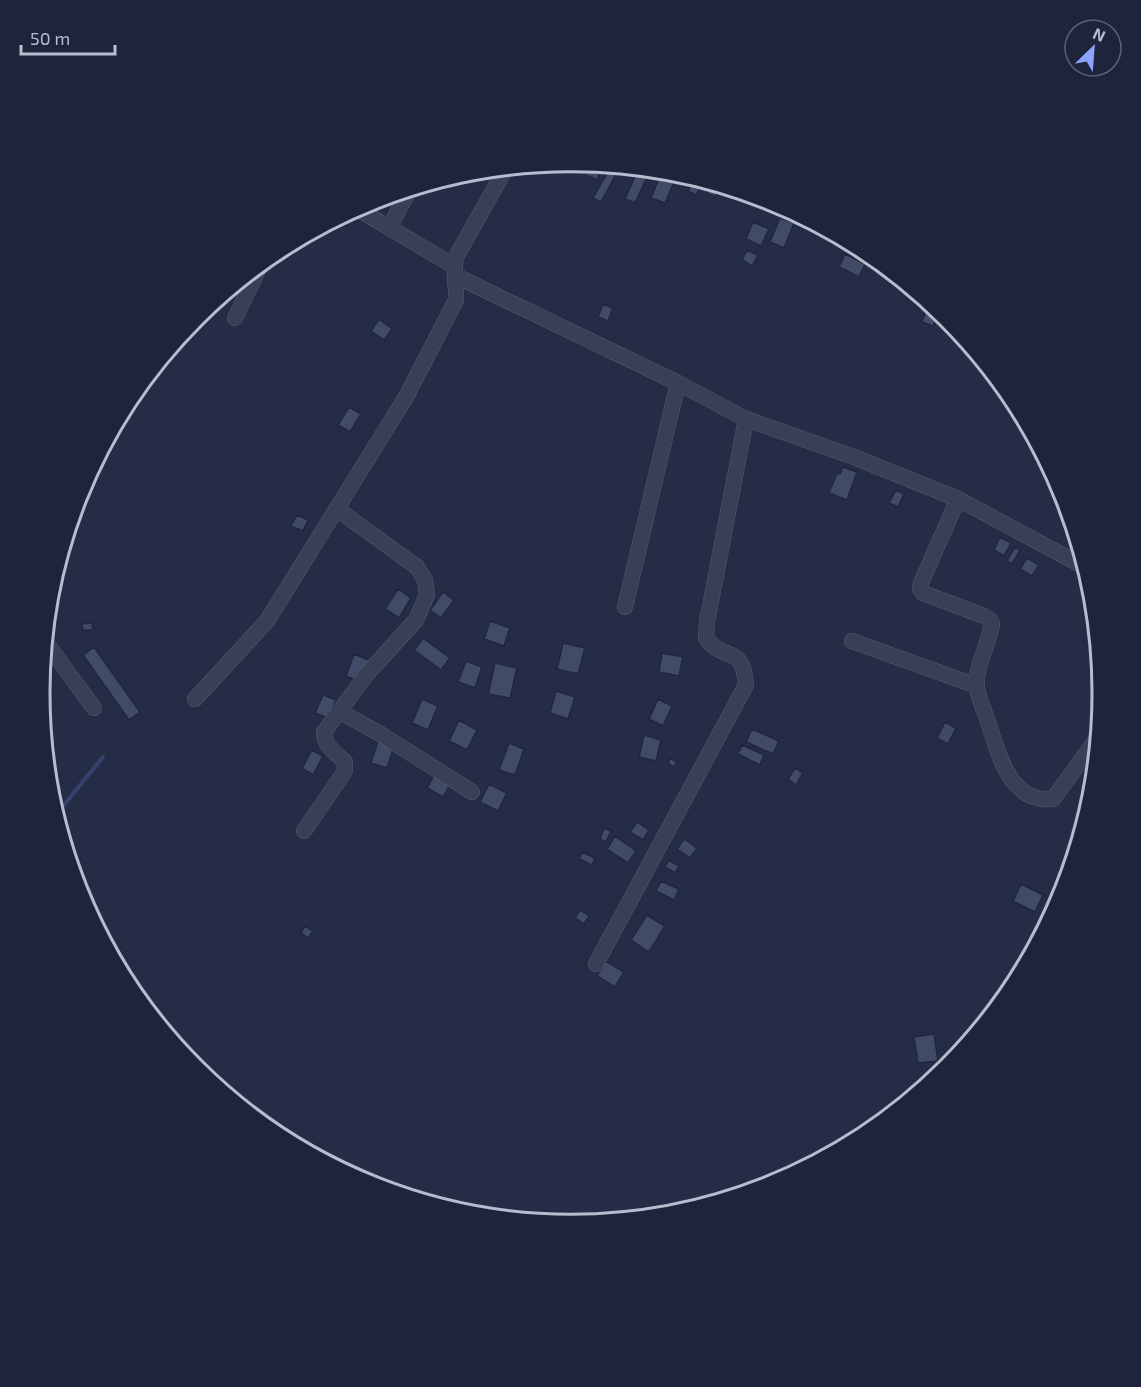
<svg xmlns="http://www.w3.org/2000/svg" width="1141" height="1387" font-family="'Exo 2',sans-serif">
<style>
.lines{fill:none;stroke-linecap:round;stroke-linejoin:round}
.stream{stroke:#35426d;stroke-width:4}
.building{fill:#414a67;stroke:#20273d;stroke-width:1.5}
.minor-casing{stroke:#555b70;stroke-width:16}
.minor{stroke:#394055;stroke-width:15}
.rim{fill:none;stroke:#b7bccf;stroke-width:3}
</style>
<rect width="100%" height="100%" fill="#252d46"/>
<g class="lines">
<path class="stream" d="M55,816L103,757"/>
</g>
<path class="building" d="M591,164L602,168L597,180L586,175Z
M609,170L616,174L601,202L593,198Z
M662,171L678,173L665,203L651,198Z
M637,172L647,177L635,203L625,199Z
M694,179L702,183L696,195L688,191Z
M711,183L720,186L715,197L707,193Z
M753,196L764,200L762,203L751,199Z
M780,218L794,223L784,248L770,242Z
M753,222L769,229L761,246L746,239Z
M747,250L758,255L752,266L742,260Z
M845,254L865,264L859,277L839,267Z
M928,303L939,311L933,326L922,322Z
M603,304L613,308L608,321L598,317Z
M379,319L392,329L384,340L371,331Z
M349,407L361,414L350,432L338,425Z
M843,467L857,472L847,500L829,493L837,473L840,474Z
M896,490L904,494L898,507L889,503Z
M297,515L308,520L303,531L291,526Z
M1000,537L1011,543L1004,556L994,550Z
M1015,547L1020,550L1012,564L1007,561Z
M1027,558L1039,565L1032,576L1020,569Z
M398,589L411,598L399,618L385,609Z
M443,592L454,600L441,618L430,610Z
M1094,608L1095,621L1088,617Z
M490,621L510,628L504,646L484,639Z
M92,623L93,630H83L82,624Z
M423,638L450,658L441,670L414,650Z
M563,643L585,648L578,674L557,669Z
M94,647L140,712L129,720L83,655Z
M1097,648L1099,666L1090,660Z
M662,653L683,657L679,676L659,672Z
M354,654L369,660L360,682L346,676Z
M466,661L482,667L475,688L458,682Z
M495,663L517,668L510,698L488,694Z
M556,691L575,697L568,719L550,713Z
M323,695L336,700L328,718L315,713Z
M422,699L438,706L428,730L412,723Z
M658,699L672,706L663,726L649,719Z
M459,720L477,730L467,750L449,741Z
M945,722L956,728L948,744L937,738Z
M752,729L779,741L773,754L746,742Z
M644,735L661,740L656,761L639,757Z
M379,738L395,743L387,768L371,763Z
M509,743L524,749L515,775L499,770Z
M742,745L764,755L760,765L738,754Z
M312,750L323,756L313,775L302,768Z
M670,758L677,762L674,767L668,763Z
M795,768L803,773L796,785L788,779Z
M436,772L452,781L443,797L427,788Z
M489,784L507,793L498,811L480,802Z
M637,822L649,830L643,840L630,832Z
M604,828L611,831L606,842L600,839Z
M615,836L636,851L628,863L607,849Z
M684,839L697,848L690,858L677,849Z
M582,852L595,858L592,865L579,859Z
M669,860L679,866L675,873L665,867Z
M661,881L679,889L674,900L656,891Z
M1021,884L1043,895L1035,912L1013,901Z
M580,910L589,916L584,924L575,918Z
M647,915L665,926L649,952L631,940Z
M305,926L313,931L308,938L301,933Z
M606,961L624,972L615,987L597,976Z
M934,1034L938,1061L918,1063L914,1037Z"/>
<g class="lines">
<defs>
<path id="minor" d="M356,208L454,266
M389,228L410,189
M456,276L678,383L746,419L854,457L958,499L1085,567
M235,318L262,262
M958,499L921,583L920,589L923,593L984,616L989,619L992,624C989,644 975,666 977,687C978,698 985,711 988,722C999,754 1009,803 1053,799L1098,737
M625,607L678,383
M44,640L94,708
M852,641L977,686
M195,699L267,621L406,397L456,300C457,285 452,271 456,257L506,168
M339,711L382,735L472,792
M304,831L345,771V762C336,753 324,746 324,732L367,674L416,620L427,595L425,580L417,567L337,509
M596,964L746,685C743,643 724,663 706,638L707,622L746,419
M765,1187L795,1173"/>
</defs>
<use href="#minor" class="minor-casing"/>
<use href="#minor" class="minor"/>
</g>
<path d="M0 0H1141V1387H0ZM50 693a521 521 0 1 1 1042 0a521 521 0 1 1-1042 0Z" fill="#1e253b" fill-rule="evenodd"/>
<path class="rim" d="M50 693a521 521 0 1 1 1042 0a521 521 0 1 1-1042 0Z"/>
<g transform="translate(1093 48) rotate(25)"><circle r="28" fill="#1e253b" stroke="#5b6176" stroke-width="1.5"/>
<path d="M0-4.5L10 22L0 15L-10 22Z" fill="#8ca3ff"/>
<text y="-9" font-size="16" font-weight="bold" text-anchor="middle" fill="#b7bccf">N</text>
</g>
<path d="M21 45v9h94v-9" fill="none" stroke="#b7bccf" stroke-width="3"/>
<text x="30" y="45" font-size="18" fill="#b7bccf" stroke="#1e253b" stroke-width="4.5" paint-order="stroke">50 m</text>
</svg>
